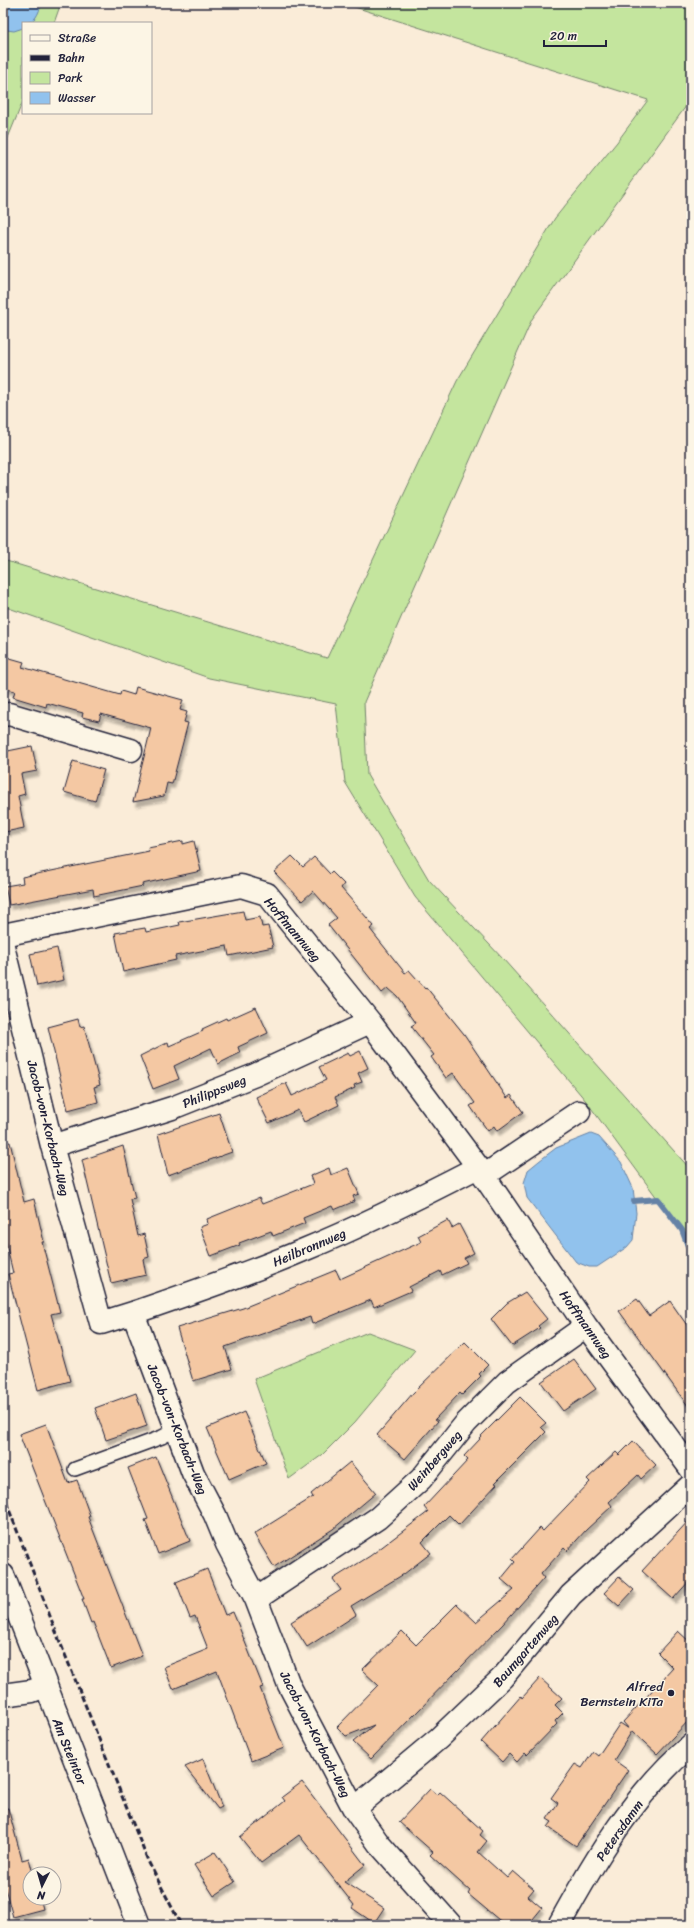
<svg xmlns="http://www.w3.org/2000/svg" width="694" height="1928" font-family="Sriracha,sans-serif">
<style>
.green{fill:#c4e59e;stroke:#73846c}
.water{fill:#91c2ed;stroke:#6582a6}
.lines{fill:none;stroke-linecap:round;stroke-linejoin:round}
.stream{stroke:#6582a6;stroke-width:6}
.building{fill:#f4c8a3;stroke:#22223b;filter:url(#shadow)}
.service-casing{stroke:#22223b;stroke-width:16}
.minor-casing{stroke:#22223b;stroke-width:25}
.tertiary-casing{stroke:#22223b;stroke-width:25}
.service{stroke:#fcf5e5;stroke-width:13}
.minor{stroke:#fcf5e5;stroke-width:22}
.tertiary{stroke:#fcf5e5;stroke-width:22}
.rail{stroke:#22223b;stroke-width:3;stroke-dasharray:6 3;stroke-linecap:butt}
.poi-dot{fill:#22223b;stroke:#fcf5e5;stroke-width:1.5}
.labels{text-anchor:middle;stroke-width:3;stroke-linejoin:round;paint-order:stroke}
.street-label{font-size:13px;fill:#22223b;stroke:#fcf5e5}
.poi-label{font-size:13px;fill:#22223b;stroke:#fcf5e5;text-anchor:end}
</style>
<defs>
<filter id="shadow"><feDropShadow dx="2.5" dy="4.5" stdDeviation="1" flood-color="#0004"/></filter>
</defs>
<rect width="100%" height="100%" fill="#faecd8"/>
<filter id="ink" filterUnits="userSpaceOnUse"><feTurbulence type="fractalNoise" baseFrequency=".025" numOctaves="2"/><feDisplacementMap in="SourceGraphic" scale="8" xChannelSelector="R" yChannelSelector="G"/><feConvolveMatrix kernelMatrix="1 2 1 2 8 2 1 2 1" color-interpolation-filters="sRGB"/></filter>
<g filter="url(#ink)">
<path class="green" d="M3,3H61L54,23H23V101L3,150Z
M342,3H691V102H689L532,319L364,702L367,775L429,880L503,959L691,1170V1241L679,1228L586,1101L415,897L345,782L336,704L209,678L3,606V560L327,658L457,381L555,218L617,142L648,100Z
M368,1332L415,1350L355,1422L322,1455L289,1479L254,1379Z"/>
<path class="water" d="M7,3H42C38,14 36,23 23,23V28L14,31L7,30Z
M591,1134L599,1137L621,1162L633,1188L636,1213L633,1240L627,1247L597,1267H589L576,1262L527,1198L524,1183L528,1170L539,1161L556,1148Z"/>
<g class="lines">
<path class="stream" d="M634,1201L658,1199L682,1230L691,1254"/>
</g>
<path class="building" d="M3,656L24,662L22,667L120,695L121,691L134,695L136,687L183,700L180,710L187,712L184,722L188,723L172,784L167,783L164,796L133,802L151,728L101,714L99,721L82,717L83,713L47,703L46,707L13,697L15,691L3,688Z
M32,746L37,771L21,774L25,794L18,796L24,828L5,832L3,821V752Z
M73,761L104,770L95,801L64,792Z
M183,841V844L194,841L201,871L142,884L143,886L94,896L93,889L9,905L5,886L23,883L22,877L149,851L148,848Z
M292,856L303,867L314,857L330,874L332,872L344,884L341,888L374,926L370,929L405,973L409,970L425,988L426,987L464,1034L507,1098L511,1095L523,1112L497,1131L494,1126L488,1131L470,1106L475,1103L453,1073L446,1078L431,1057L434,1055L411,1026L416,1023L397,996L388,988L382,993L328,925L337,918L313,891L302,901L274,872Z
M243,911L245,920L260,917L262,927L268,926L273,947L229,956L227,946L175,956L176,960L123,972L115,933L145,928L146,932L180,925L179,922Z
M57,948L64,980L37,986L30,954Z
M256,1007L268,1033L238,1047L240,1053L218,1064L211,1048L174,1066L179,1079L153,1089L140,1056L168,1042L169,1046L203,1031L202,1029L226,1018L227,1020Z
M78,1019L80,1027L84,1026L100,1085L94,1087L98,1102L68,1110L48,1027Z
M360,1051L368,1068L358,1073L362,1082L354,1085L355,1088L335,1097L339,1105L304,1122L298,1110L269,1123L256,1097L286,1083L292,1096L326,1080L319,1067L348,1053L350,1056Z
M219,1113L232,1152L168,1175L158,1134Z
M10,1142L24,1202L34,1199L44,1242H42L60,1312L51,1314L70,1381L38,1390L8,1274L13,1273L3,1231V1143Z
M123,1146L135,1198L130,1199L138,1236L144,1234L149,1257L143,1259L146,1275L111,1283L82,1160Z
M329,1168L331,1175L348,1168L359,1194L353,1196L355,1201L334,1210L332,1206L303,1218L305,1223L273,1236L271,1231L239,1243L240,1245L211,1256L200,1227L208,1224L207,1219L259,1198L262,1204L313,1184L310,1176Z
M448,1220L452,1228L459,1224L474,1253L464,1258L467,1263L442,1275L440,1271L409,1287L411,1291L374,1307L371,1300L312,1324L310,1317L225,1347L232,1369L193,1381L177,1328L243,1308L336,1270L340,1279L421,1242L418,1236Z
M525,1292L547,1319L538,1326L540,1328L512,1346L491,1319L507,1303Z
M637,1299L649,1316L670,1301L691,1331V1410L619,1311Z
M465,1342L488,1365L479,1374L481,1376L462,1395L460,1393L435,1419L438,1421L405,1459L377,1435L413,1393Z
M574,1359L596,1389L563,1411L541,1382Z
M136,1393L147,1426L106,1440L95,1408Z
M520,1397L546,1423L541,1427L546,1432L495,1483L497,1484L459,1525L449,1515L422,1542L431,1553L404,1574L351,1606L356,1615L307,1647L291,1622L341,1590L333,1579L370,1556L428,1512L424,1507L468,1460L464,1456L480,1439L479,1438Z
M244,1412L266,1463L229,1479L207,1428Z
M46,1424L68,1483L77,1480L90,1516L88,1517L142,1656L111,1668L93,1622L91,1623L82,1599H84L19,1434Z
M633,1441L656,1465L641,1479L638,1475L609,1502L612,1506L586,1530L567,1551L564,1548L541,1574L544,1578L503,1624L371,1759L353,1742L374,1725L346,1736L337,1727L378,1685L362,1670L402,1631L416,1645L457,1604L476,1622L514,1590L501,1579L515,1562L512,1559L540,1528L543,1531L590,1482L587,1479L616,1452L619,1455Z
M156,1457L190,1541L158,1554L145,1520L148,1519L128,1468Z
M350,1462L376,1493L333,1529L274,1567L254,1534L313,1497L311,1494Z
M691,1518V1579L673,1599L642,1571Z
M207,1569L225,1615L233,1612L263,1687L260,1688L284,1748L251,1761L217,1671L173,1689L164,1667L208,1649L195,1616L190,1618L176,1582Z
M619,1577L634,1590L619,1606L604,1593Z
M678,1631L691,1643V1718L657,1754L632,1731L614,1760L628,1770L576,1846L548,1827L552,1822L547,1819L558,1803L551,1798L575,1764L582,1768L593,1752L598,1756L620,1723L629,1729L623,1722L673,1668L658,1653Z
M540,1678L562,1698L555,1705L563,1713L555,1721L557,1724L527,1755L525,1753L517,1762L509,1754L502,1762L481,1742L521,1696L522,1698Z
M203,1759L222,1807L218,1809L185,1767Z
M302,1782L365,1865L344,1882L384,1908L374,1923L352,1908L354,1905L299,1835L261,1863L240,1837L285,1801L282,1797Z
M430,1789L437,1795L440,1792L483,1831L480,1835L487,1841L478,1852L507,1878L513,1871L534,1889L528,1896L542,1908L528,1925H505L468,1894L470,1891L430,1855L433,1852L399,1822Z
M8,1808L22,1860L29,1858L33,1874H30V1898H40L43,1909L13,1917L3,1881V1809Z
M215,1852L235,1882L214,1896L194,1865Z"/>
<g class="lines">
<defs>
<path id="service" d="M75,1469L162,1437L177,1429"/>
<path id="minor" d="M3,715L9,714L131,750
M3,935L241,886L267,894L370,1022L478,1167L586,1326L691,1469
M3,946L52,1146L101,1323L133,1313L193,1473L215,1515L227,1544L256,1599L289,1685L354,1809L379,1844L451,1925
M52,1146L172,1108L255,1075L370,1022
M485,1175L579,1112
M133,1313C191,1293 250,1273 306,1249C365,1225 422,1196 478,1167
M256,1599L378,1518L421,1479L466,1423L507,1382L586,1326
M3,1695L32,1691L45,1686
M354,1809L439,1738L502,1678L571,1595L691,1485
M559,1925C594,1861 634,1793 691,1745"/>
<path id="tertiary" d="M3,1575L139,1925"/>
</defs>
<use href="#service" class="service-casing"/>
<use href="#minor" class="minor-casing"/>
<use href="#tertiary" class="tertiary-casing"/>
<use href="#service" class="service"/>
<use href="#minor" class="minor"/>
<use href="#tertiary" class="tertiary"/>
<path class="rail" d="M3,1494L58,1637L148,1861L181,1925"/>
</g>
</g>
<circle class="poi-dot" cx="671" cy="1693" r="4"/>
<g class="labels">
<g class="street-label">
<text transform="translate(293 929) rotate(50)" y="5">Hoffmannweg</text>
<text transform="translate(214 1091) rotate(-22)" y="5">Philippsweg</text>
<text transform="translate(49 1128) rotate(76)" y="5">Jacob-von-Korbach-Weg</text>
<text transform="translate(309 1247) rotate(-23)" y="5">Heilbronnweg</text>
<text transform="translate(586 1324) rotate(55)" y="5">Hoffmannweg</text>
<text transform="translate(178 1429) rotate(68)" y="5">Jacob-von-Korbach-Weg</text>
<text transform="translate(434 1460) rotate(-49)" y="5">Weinbergweg</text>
<text transform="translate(525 1650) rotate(-49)" y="5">Baumgartenweg</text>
<text transform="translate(316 1734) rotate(63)" y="5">Jacob-von-Korbach-Weg</text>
<text transform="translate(70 1751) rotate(68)" y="5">Am Steintor</text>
<text transform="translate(619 1830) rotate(-55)" y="5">Petersdamm</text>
</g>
<g class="poi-label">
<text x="663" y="1691">Alfred<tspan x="663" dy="15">Bernstein KiTa</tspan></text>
</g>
</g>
<rect width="694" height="1928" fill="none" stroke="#fcf5e5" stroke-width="16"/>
<rect x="8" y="8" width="678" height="1912" fill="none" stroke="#22223b" stroke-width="1.5" filter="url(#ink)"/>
<rect x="22" y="22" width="130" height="92" fill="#fcf5e5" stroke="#a5a1a1"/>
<rect x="30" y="35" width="20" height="6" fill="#fcf5e5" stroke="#a5a1a1"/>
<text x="58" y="42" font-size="12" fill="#22223b">Straße</text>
<rect x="30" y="55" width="20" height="6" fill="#22223b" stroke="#a5a1a1"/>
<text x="58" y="62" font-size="12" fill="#22223b">Bahn</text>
<rect x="30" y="72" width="20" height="12" fill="#c4e59e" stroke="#a5a1a1"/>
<text x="58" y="82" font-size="12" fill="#22223b">Park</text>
<rect x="30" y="92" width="20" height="12" fill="#91c2ed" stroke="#a5a1a1"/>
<text x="58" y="102" font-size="12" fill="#22223b">Wasser</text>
<g transform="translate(42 1886) rotate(185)"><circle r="19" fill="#fcf5e5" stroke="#a5a1a1"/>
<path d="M0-3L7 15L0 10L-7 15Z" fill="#22223b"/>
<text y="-6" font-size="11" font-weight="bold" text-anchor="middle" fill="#22223b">N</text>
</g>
<path d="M544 40v6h62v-6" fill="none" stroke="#22223b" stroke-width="2"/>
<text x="550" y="40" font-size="12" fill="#22223b" stroke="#fcf5e5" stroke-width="3" paint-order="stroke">20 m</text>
</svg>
